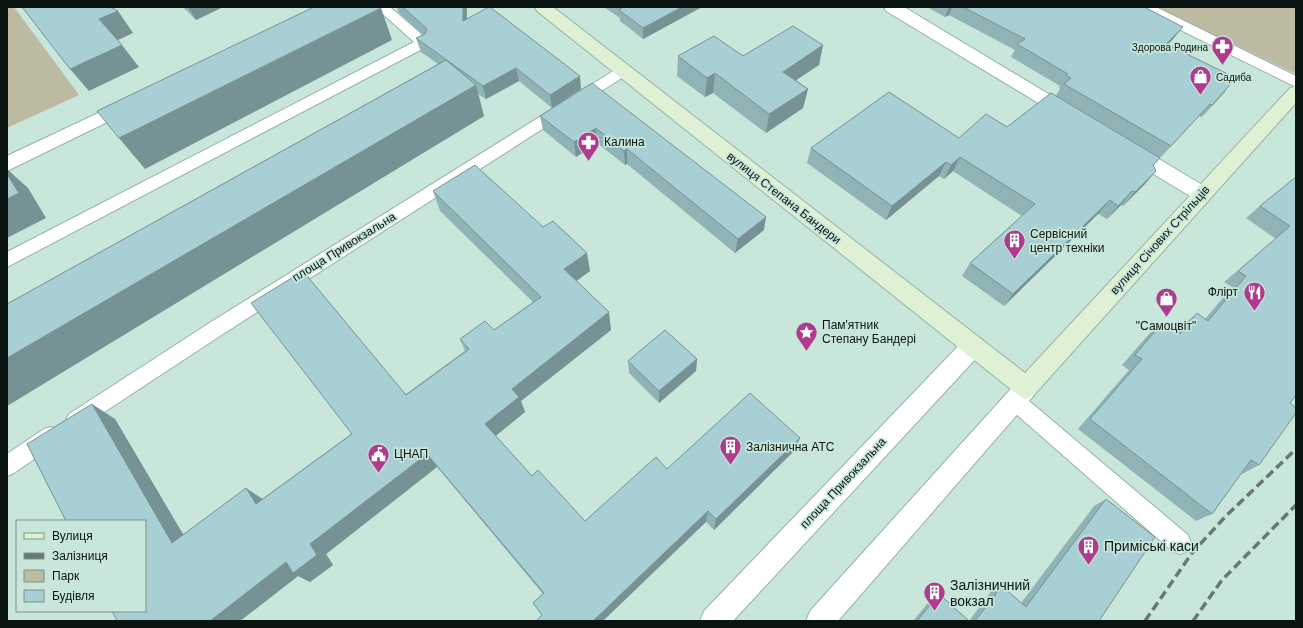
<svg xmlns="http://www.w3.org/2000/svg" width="1303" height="628" font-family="Helvetica,sans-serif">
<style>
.green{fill:#bdbaa2}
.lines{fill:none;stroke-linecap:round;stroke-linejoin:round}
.lane-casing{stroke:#96b2a7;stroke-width:2}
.street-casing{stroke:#96b2a7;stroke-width:2}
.secondary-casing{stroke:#96b2a7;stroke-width:2}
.lane{fill:#fff;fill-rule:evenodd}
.street{fill:#fff;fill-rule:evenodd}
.secondary{fill:#def1d4;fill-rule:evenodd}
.rail{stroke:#667972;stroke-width:3.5;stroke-dasharray:9 4.5;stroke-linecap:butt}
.wall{fill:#90b3b6}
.shaded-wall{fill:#769294}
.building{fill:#a8d0d4;stroke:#769294}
.labels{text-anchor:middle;stroke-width:3.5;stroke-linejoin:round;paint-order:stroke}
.far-poi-label{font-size:10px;fill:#0a1511;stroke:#c9e6db;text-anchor:end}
.poi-label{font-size:12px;fill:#0a1511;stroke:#c9e6db;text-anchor:start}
.street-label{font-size:12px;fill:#0a1511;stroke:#c9e6db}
.near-poi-label{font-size:14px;fill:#0a1511;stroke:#c9e6db;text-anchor:start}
</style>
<rect width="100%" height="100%" fill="#c9e6db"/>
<path class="green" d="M7,7H14L79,95L7,128Z
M1157,7H1296V74Z"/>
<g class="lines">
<defs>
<path id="lane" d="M375,7H390L428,40L430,43L428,46L7,267V252L414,42Z
M1138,7H1156L1296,76V87L1140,10Z
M623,66L628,68L630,71L628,74L223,334L83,426L76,429L69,426L66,420L69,414L211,322L618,68Z
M1015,392L1022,395L1188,535L1191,543L1188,551L1180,554L1172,551L1008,407L1005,401L1008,395Z
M51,427L58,429L61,436L58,443L14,473L7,476V454L44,429Z"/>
<path id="street" d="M884,7H904L1075,110L1078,114L1075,118L1069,120L1063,118L886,11Z
M128,99L134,101L137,105L134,109L7,171V156Z
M1127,142L1134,144L1209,189L1212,194L1209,199L1202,201L1195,199L1120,154L1118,149L1120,144Z
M973,336L981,339L984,346L981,353L733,621H700L704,611L965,339Z
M1026,377L1034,381L1038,388L1034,395L838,621H806L810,611L1018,381Z"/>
<path id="secondary" d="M535,7H553L1025,373L1290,88L1296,86V103L1034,395L1026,399L1018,395L537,11Z"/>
</defs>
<use href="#lane" class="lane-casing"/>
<use href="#street" class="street-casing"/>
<use href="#secondary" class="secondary-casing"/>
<use href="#lane" class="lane"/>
<use href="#street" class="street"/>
<use href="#secondary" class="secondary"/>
<path class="rail" d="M1145,621L1192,553L1226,516L1296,449
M1193,621L1222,580L1296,505"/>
</g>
<path class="wall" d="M183,7H223L196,20Z
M397,7H467V19L581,89L552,108L519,81L486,99L478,94L484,116L7,406V304L438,64L421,52L416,38L423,35L398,12Z
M604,7H702L643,39L620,21V18Z
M927,7H1144L1173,39L1168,45L1226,91L1202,117L1199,116L1160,158L1056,96L1060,89L1059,88L1060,86L1011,57L1015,50L949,15L945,17Z
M823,45L819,65L796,80L808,89L803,108L766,133L713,93L705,97L677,76L678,56H743Z
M592,83L764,230L735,253L627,164L625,165L597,143L576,157L543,130L540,116Z
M1007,127L1160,158L1153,166L1156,171L1144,185L1123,206L1121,205L1107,219L1098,214L1004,306L962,276L970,263L1022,216L953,171L944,179L939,176L886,220L807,163L811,148L959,138Z
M1296,177L1290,403L1259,465L1242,474L1241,473L1212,514L1196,521L1078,429L1129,370L1122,365L1149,334L1162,323L1177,333L1183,325L1197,313L1205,319L1232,287L1224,282L1276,239L1246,218L1260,206Z
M433,191L590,271L576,281L611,330L521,401L525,412L495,436L532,476L585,521L667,469L800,438L793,452L714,530L706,522L542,615L543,594L437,467L326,554L333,565L310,582L298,576L240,621H117L115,419L183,534L262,499L465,351L460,339L494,330L533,302L440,211Z
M697,359L696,371L659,403L629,373L628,361Z
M1106,499L1099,621H913L932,598L939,594L969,621L992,590L1002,586L1021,603L1094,506Z"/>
<path class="shaded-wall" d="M188,7H223L196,20Z
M463,7H467L466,34L463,21Z
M682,7H702L643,39V28Z
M949,7H952L949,15L945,17Z
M381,8L392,40L145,169L119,138Z
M118,11L133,33L116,41L99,19Z
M1183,27L1173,39L1157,56L1166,44Z
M122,45L139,67L89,91L70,69Z
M823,45L819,65L780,91L783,72Z
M516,68L519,81L486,99L483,86Z
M715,73L713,93L705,97L707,78Z
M580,76L581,89L552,108L550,95Z
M476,85L484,116L7,406V358Z
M808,89L803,108L766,133L769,114Z
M596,128L597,143L576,157L574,142Z
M627,149V164L625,165L624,151Z
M960,157L953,171L944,179L951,165Z
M946,162L939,176L886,220L892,206Z
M7,169L28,188L46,218L7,238Z
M1156,171L1144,185L1123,206L1135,192Z
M1132,191L1121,205L1107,219L1118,206Z
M1110,200L1098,214L1004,306L1013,294Z
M766,217L764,230L735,253L738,239Z
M587,253L590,271L567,288L564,269Z
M609,312L611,330L521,401L525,412L492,439L485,424L512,389Z
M697,359L696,371L659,403V391Z
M92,404L115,419L194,553L172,543Z
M800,438L793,452L714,530L716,519Z
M427,454L437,467L326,554L333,565L310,582L298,576L240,621H210Z
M246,488L264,500L256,504Z
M708,511L706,522L603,621H593Z"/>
<path class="building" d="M22,7H110L118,11L99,19L122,45L70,69Z
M314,7H380L381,8L119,138L97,111Z
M403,7H463V21L489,7H490L580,76L550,95L516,68L483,86L416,38L425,34L427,29Z
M620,7H682L643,28L619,10L622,8Z
M963,7H1144L1183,27L1166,44L1236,78L1212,105L1210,104L1171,146L1064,84L1071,78L1066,76L1068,74L1017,44L1025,39Z
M793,26L823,45L783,72L808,89L769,114L715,73L707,78L678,56L714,36L743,56Z
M446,60L476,85L7,358V304Z
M592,83L766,217L738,239L627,149L624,151L596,128L574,142L540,116Z
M889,92L959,138L986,114L1007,127L1051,93L1160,158L1153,165L1156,171L1135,192L1132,191L1118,206L1110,200L1013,294L970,263L1035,204L960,157L951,165L946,162L892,206L811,148Z
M475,165L543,227L553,221L587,253L564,269L609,312L512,389L519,397L485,424L532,476L538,470L585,521L656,457L667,469L750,393L800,438L716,519L708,511L593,621H536L542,615L533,603L544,593L427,454L310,544L317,555L293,573L286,562L210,621H117L112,611H145V521H66L27,444L92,404L172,543L246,488L256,504L352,434L251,303L303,271L406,395L469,349L460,339L485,321L494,330L541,297L433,191Z
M7,174L19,193L7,199Z
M1296,177V395L1290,403L1296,408V413L1259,465L1251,460L1212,514L1090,419L1142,359L1135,355L1162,323L1180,334L1197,313L1208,321L1246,276L1238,271L1290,226L1260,206Z
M665,330L697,359L659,391L628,361Z
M1106,499L1155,537L1099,621H975L1002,586L1026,607Z
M939,594L969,621H917Z"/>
<defs>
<symbol id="pharmacy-pin" viewBox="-11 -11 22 30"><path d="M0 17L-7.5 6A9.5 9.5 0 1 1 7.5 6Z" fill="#b1398e" stroke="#c9e6db"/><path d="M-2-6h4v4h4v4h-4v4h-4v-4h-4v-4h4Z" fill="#fff"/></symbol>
<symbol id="shop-pin" viewBox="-11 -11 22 30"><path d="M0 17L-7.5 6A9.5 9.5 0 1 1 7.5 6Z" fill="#b1398e" stroke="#c9e6db"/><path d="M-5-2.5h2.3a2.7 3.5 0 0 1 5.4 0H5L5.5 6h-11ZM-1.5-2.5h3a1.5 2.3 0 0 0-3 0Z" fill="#fff"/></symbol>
<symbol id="building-pin" viewBox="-11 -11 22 30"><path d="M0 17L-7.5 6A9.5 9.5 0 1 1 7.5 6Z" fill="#b1398e" stroke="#c9e6db"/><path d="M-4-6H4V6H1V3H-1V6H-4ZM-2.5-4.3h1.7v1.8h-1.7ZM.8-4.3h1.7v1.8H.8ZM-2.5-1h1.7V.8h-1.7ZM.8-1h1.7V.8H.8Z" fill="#fff"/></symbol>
<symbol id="restaurant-pin" viewBox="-11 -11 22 30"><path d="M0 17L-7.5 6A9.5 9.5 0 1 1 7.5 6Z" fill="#b1398e" stroke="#c9e6db"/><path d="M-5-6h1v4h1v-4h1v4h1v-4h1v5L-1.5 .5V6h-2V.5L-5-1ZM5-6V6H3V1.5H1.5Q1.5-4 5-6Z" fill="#fff"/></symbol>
<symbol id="sight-pin" viewBox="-11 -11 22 30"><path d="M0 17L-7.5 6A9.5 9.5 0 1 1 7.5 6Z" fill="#b1398e" stroke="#c9e6db"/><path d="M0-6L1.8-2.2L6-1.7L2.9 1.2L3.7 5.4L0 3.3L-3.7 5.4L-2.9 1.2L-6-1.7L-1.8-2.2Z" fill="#fff"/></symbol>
<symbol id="civic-pin" viewBox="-11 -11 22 30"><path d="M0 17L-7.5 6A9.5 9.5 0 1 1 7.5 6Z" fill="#b1398e" stroke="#c9e6db"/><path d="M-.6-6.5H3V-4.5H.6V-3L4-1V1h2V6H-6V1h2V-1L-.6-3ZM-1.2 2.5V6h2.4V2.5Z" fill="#fff"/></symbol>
</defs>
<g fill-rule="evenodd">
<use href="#pharmacy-pin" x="1210" y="34" width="25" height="34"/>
<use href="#shop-pin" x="1188" y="64" width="25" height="34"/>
<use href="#pharmacy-pin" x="576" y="130" width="25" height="34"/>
<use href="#building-pin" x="1002" y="228" width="25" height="34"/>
<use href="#restaurant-pin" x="1242" y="280" width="25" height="34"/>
<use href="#shop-pin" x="1154" y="286" width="25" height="34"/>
<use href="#sight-pin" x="794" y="320" width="25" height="34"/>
<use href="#building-pin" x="718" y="434" width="25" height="34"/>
<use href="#civic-pin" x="366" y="442" width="25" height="34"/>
<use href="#building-pin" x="1076" y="534" width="25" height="34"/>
<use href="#building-pin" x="922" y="580" width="25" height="34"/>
</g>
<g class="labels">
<g class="far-poi-label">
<text x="1208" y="51">Здорова Родина</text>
<text x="1216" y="81" text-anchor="start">Садиба</text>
</g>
<g class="poi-label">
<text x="604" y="146">Калина</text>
<text x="1030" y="238">Сервісний<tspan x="1030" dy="14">центр техніки</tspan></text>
<text x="1238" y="296" text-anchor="end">Флірт</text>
<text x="822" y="329">Пам'ятник<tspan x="822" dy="14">Степану Бандері</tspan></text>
<text x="1166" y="330" text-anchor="middle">"Самоцвіт"</text>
<text x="746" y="451">Залізнична АТС</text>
<text x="394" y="458">ЦНАП</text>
</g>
<g class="street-label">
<text transform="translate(784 198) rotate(38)" y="4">вулиця Степана Бандери</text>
<text transform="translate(1160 240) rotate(-48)" y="4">вулиця Січових Стрільців</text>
<text transform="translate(344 247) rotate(-32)" y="4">площа Привокзальна</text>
<text transform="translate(843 483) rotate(-47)" y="4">площа Привокзальна</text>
</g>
<g class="near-poi-label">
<text x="1104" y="551">Приміські каси</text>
<text x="950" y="590">Залізничний<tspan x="950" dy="16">вокзал</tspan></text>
</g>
</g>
<rect width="1303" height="628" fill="none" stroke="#0a1511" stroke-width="16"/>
<rect x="16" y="520" width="130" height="92" fill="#c9e6db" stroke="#7d928a"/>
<rect x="24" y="533" width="20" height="6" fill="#def1d4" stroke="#7d928a"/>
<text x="52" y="540" font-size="12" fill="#0a1511">Вулиця</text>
<rect x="24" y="553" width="20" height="6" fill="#667972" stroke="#7d928a"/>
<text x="52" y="560" font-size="12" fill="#0a1511">Залізниця</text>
<rect x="24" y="570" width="20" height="12" fill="#bdbaa2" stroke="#7d928a"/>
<text x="52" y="580" font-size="12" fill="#0a1511">Парк</text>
<rect x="24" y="590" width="20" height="12" fill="#a8d0d4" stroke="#7d928a"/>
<text x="52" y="600" font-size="12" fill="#0a1511">Будівля</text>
</svg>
